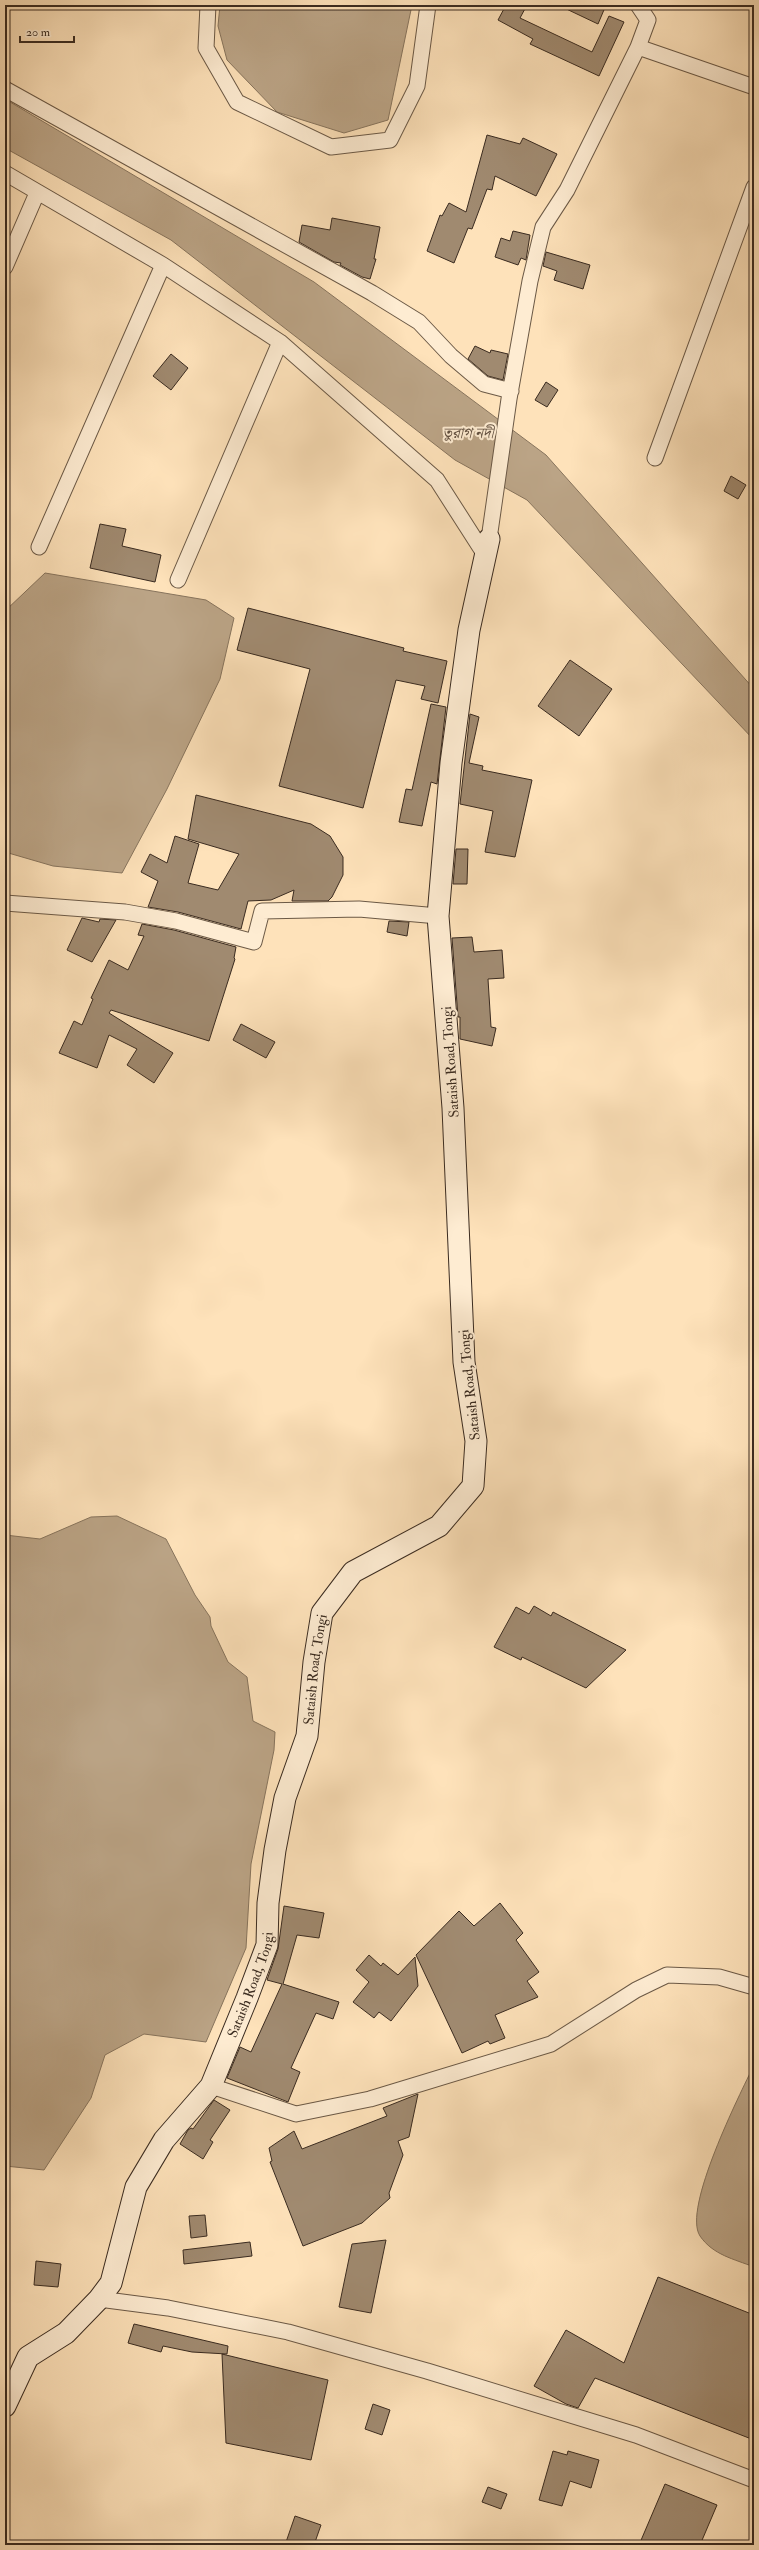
<svg xmlns="http://www.w3.org/2000/svg" width="759" height="2550" font-family="'IM FELL Double Pica','Noto Serif Bengali',serif">
<style>
.water{fill:#bba486;stroke:#87745d}
.building{fill:#a08a70;stroke:#3a2b20}
.lines{fill:none;stroke-linecap:round;stroke-linejoin:round}
.street-casing{stroke:#6b5946;stroke-width:17}
.secondary-casing{stroke:#3a2b20;stroke-width:23}
.street{stroke:#feecd2;stroke-width:15}
.secondary{stroke:#feecd2;stroke-width:21}
.labels{text-anchor:middle;stroke-width:4;stroke-linejoin:round;paint-order:stroke}
.street-label{font-size:14px;fill:#3a2b20;stroke:#feecd2}
.water-label{font-size:15px;font-style:italic;fill:#614f3f;stroke:#feecd2}
</style>
<rect width="100%" height="100%" fill="#fee2ba"/>
<filter id="stains"><feTurbulence type="fractalNoise" baseFrequency=".005" numOctaves="4"/><feColorMatrix values="0 0 0 0 .2 0 0 0 0 .09 0 0 0 0 .02 0 0 0 .5 -.17"/></filter>
<radialGradient id="worn" r=".72"><stop offset=".6" stop-color="#630" stop-opacity="0"/><stop offset="1" stop-color="#630" stop-opacity=".3"/></radialGradient>
<path class="water" d="M220,5H412L388,120L344,133L277,112L227,60L218,26Z
M5,99L314,282L546,455L754,689V740L527,500L455,460L171,240L5,148Z
M45,573L206,600L234,618L220,679L167,789L122,873L53,866L5,852V611Z
M117,1516L166,1539L195,1595L210,1617L211,1626L228,1662L247,1677L253,1721L275,1732L274,1750L251,1864L246,1948L206,2042L144,2034L105,2055L91,2098L44,2170L5,2166V1535L40,1539L91,1517Z
M754,2065V2267C734,2259 713,2255 700,2236C682,2209 740,2094 754,2065Z"/>
<path class="building" d="M506,5H527L520,18L592,52L609,16L624,22L599,76L530,44L533,39L498,20Z
M558,5H606L598,24Z
M487,135L520,144L523,138L557,154L536,196L495,176L492,190L487,189L472,229L468,228L454,263L427,251L440,215L442,216L449,203L466,212Z
M332,218L380,227L374,259H376L370,279L362,277L340,265L341,263L334,262L299,242L302,225L330,230Z
M513,231L530,235L526,260L521,258L518,265L495,257L501,238L510,241Z
M546,252L590,265L583,289L554,280L557,271L543,266Z
M475,346L490,353L491,350L508,354L503,380L488,376L468,359Z
M171,354L188,368L171,390L153,376Z
M546,382L558,390L547,407L535,400Z
M731,476L746,485L738,499L724,491Z
M100,524L126,529L122,546L161,555L155,582L90,568Z
M248,608L404,648L403,651L447,661L438,703L421,699L425,686L396,680L363,808L279,786L310,669L237,650Z
M570,660L612,689L579,736L538,706Z
M431,704L446,707L437,784L431,782L422,826L399,822L406,789L412,790Z
M470,714L479,717L469,763L483,766L482,770L532,780L515,857L485,852L493,811L460,804Z
M196,795L311,824L330,836L343,857V875L332,897L328,901H292L294,890L271,900L248,901L241,929L178,912L148,907L158,881L141,872L150,854L167,863L175,836L199,844L188,883L218,890L239,854L188,839Z
M456,849H468L467,884H453Z
M82,918L99,922L100,919L116,920L92,962L67,950Z
M389,921L409,922L407,936L387,932Z
M142,924L174,930L236,947L234,958L235,959L209,1041L111,1010L109,1013L173,1053L154,1083L127,1065L137,1049L109,1035L97,1068L59,1053L74,1021L82,1025L93,999L91,998L109,960L128,970L144,936L138,935Z
M472,937L474,952L502,950L504,978L488,979L491,1027L496,1028L492,1046L460,1039V1017H458L452,938Z
M241,1024L275,1042L266,1058L233,1040Z
M534,1606L551,1616L553,1612L626,1650L586,1688L522,1657L521,1660L494,1647L516,1607L529,1614Z
M500,1903L523,1933L516,1940L539,1972L527,1981L538,1997L495,2015L505,2038L490,2044L488,2041L462,2053L416,1955L459,1911L474,1926Z
M284,1906L324,1913L319,1938L297,1935L283,1984L339,2002L333,2019L316,2013L291,2068L300,2072L288,2102L227,2078L240,2047L251,2052L282,1984L267,1980L278,1949Z
M369,1955L381,1966L383,1963L398,1975L415,1957L418,1986L391,2021L379,2012L374,2018L353,2002L369,1982L356,1970Z
M418,2094L409,2137L398,2141L403,2155L389,2193L390,2198L362,2223L303,2246L270,2162L272,2161L269,2148L294,2131L302,2149L387,2116L383,2108Z
M214,2100L230,2110L210,2140L213,2142L203,2159L180,2144L188,2130L191,2128L193,2129Z
M205,2215L207,2236L191,2238L189,2216Z
M386,2240L371,2313L339,2307L352,2244Z
M250,2242L252,2256L184,2264L183,2250Z
M36,2261L61,2264L58,2287L34,2285Z
M658,2277L754,2315V2440L595,2378L578,2408L566,2404L534,2386L566,2330L624,2363Z
M134,2324L228,2346L227,2354L192,2352L163,2346L161,2352L128,2343Z
M222,2354L328,2380L311,2460L226,2443Z
M373,2404L390,2410L382,2435L365,2429Z
M553,2451L567,2455L568,2451L599,2460L591,2488L570,2481L562,2506L539,2500Z
M665,2484L717,2505L700,2545H639Z
M488,2487L507,2494L501,2509L482,2502Z
M295,2516L321,2525L314,2545H285Z"/>
<g class="lines">
<defs>
<path id="street" d="M208,5L206,48L237,102L331,147L390,140L417,86L428,5
M638,47L754,87
M5,89L372,293L419,322L451,356L484,384L511,391
M5,173L163,265L280,342L437,480L485,555
M5,267L37,193
M655,458L754,187
M489,539L509,399L530,281L543,227L567,190L638,47L648,20L638,5
M39,547L163,265
M178,580L280,342
M5,903L125,912L176,921L254,942L262,911L359,909L438,916
M211,2086L296,2114L370,2099L551,2044L636,1990L667,1975L719,1977L754,1987
M99,2299L168,2308L288,2332L427,2371L636,2435L754,2480"/>
<g id="secondary">
<path id="s1" d="M5,2406L28,2357L66,2333L99,2299L111,2283L136,2187L164,2140L211,2086L247,1998L267,1945L268,1903L275,1850L285,1798L307,1736L314,1662L322,1613L353,1572L439,1526L473,1486L476,1441L464,1362L453,1108L438,916L451,763L469,630L489,539"/>
</g>
</defs>
<use href="#street" class="street-casing"/>
<use href="#secondary" class="secondary-casing"/>
<use href="#street" class="street"/>
<use href="#secondary" class="secondary"/>
</g>
<g class="labels">
<g class="street-label">
<text transform="translate(450 1062) rotate(-94)" y="5">Sataish Road, Tongi</text>
<text transform="translate(469 1385) rotate(-96)" y="5">Sataish Road, Tongi</text>
<text dy="5" stroke="none"><textPath href="#s1" startOffset="825">Sataish Road, Tongi</textPath></text>
<text dy="5" stroke="none"><textPath href="#s1" startOffset="501">Sataish Road, Tongi</textPath></text>
</g>
<g class="water-label">
<text x="468" y="438">তুরাগ নদী</text>
</g>
</g>
<rect width="759" height="2550" fill="none" stroke="#fee2ba" stroke-width="20"/>
<rect x="6" y="6" width="747" height="2538" fill="none" stroke="#3a2b20" stroke-width="2"/>
<rect x="10" y="10" width="739" height="2530" fill="none" stroke="#3a2b20"/>
<path d="M20 36v6h54v-6" fill="none" stroke="#3a2b20" stroke-width="2"/>
<text x="26" y="36" font-size="12" fill="#3a2b20" stroke="#feecd2" stroke-width="3" paint-order="stroke">20 m</text>
<rect width="100%" height="100%" filter="url(#stains)"/>
<rect width="100%" height="100%" fill="url(#worn)"/>
</svg>
